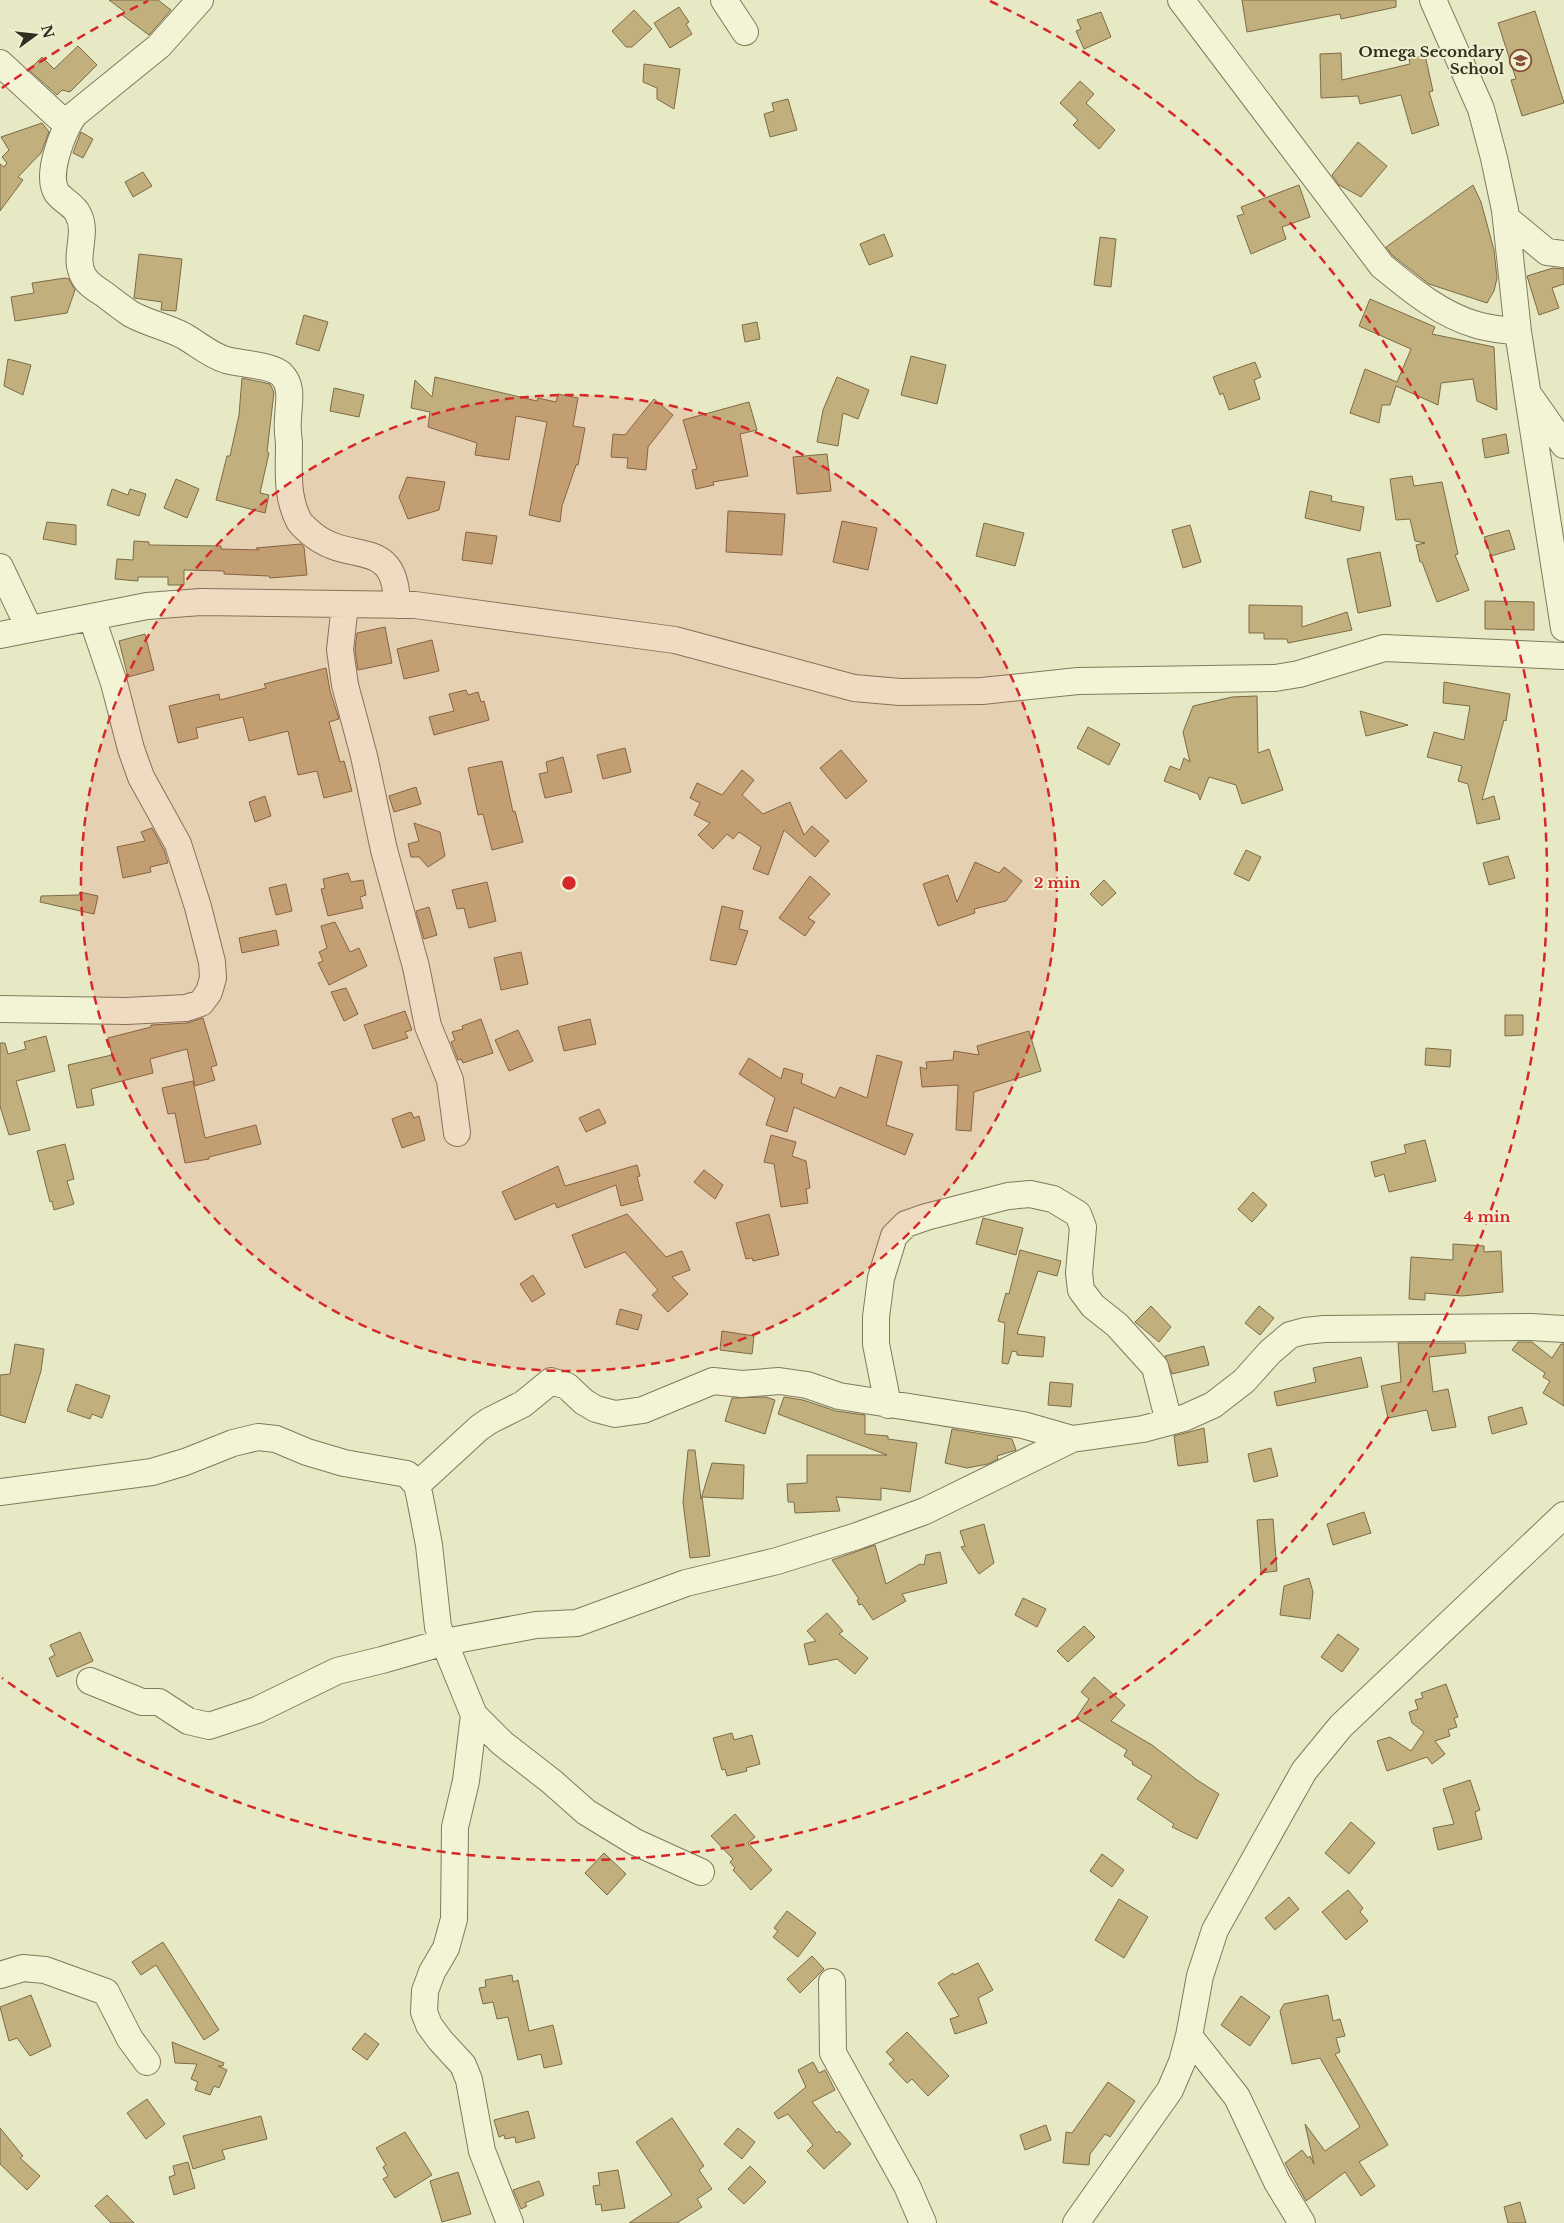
<svg xmlns="http://www.w3.org/2000/svg" width="1564" height="2223" font-family="'Libre Baskerville',serif">
<style>
.building{fill:#c1af7e;stroke:#7c6c46}
.lines{fill:none;stroke-linecap:round;stroke-linejoin:round}
.minor-casing{stroke:#807a5d;stroke-width:28}
.minor{stroke:#f3f4d6;stroke-width:26}
.ring{fill:none;stroke:#d62828;stroke-width:2.5;stroke-dasharray:9 6}
.labels{text-anchor:middle;stroke-width:4;stroke-linejoin:round;paint-order:stroke}
.poi-label{font-size:15px;font-weight:bold;fill:#322e1f;stroke:#eff0d2;text-anchor:end}
.centre{fill:#d62828;stroke:#eff0d2;stroke-width:2.5}
.ring-label{font-size:15px;text-anchor:middle;font-weight:bold;fill:#d62828;stroke:#eff0d2;stroke-width:4;stroke-linejoin:round;paint-order:stroke}
</style>
<rect width="100%" height="100%" fill="#e7e8c4"/>
<path class="building" d="M109,0H158L171,10L149,35L122,15L125,12Z
M1242,0H1396V7L1341,19L1340,14L1247,32Z
M679,7L689,22L686,24L692,34L670,48L654,23Z
M634,10L652,29L632,47H626L612,31Z
M1535,11L1564,103L1522,116L1511,80L1516,79L1498,23Z
M1101,12L1111,37L1084,49L1076,31L1081,29L1077,20Z
M78,46L97,65L70,92L62,90L57,95L29,70L42,57L54,69Z
M1341,53L1342,80L1410,64L1409,59L1425,55L1433,91L1429,92L1439,125L1412,134L1401,95L1360,104L1358,96L1321,98L1320,54Z
M644,64L680,69L674,109L657,99V88L643,82Z
M1080,81L1094,94L1086,103L1115,130L1099,149L1073,125L1078,120L1060,103Z
M788,99L797,130L770,137L764,114L774,111L772,103Z
M42,123L49,132L41,153L18,177L23,180L0,211V164L4,167L7,163L2,157L9,150L1,137Z
M81,132L93,139L83,158L73,153Z
M1358,142L1387,166L1361,197L1339,185L1332,175Z
M143,172L152,186L133,197L125,182Z
M1299,185L1310,217L1282,227L1286,239L1251,254L1237,216L1244,214L1241,207Z
M1473,185L1481,202L1494,250L1497,278L1494,291L1487,303L1429,284L1393,256L1386,247Z
M884,234L893,256L869,265L860,244Z
M1100,237L1116,239L1111,287L1094,285Z
M139,254L182,259L176,311L161,310L162,302L134,298Z
M1553,268L1564,269V284L1552,288L1559,308L1539,315L1527,276Z
M65,278L69,279L75,290L67,313L15,321L11,297L34,293L32,283Z
M1370,299L1435,327L1432,334L1494,347L1497,410L1477,401L1473,379L1441,383L1438,405L1396,386L1390,405H1382L1379,423L1350,413L1365,369L1397,382L1411,349L1359,326Z
M304,315L328,322L319,351L296,344Z
M757,322L760,339L745,342L742,325Z
M911,356L946,365L937,404L901,395Z
M8,359L31,365L23,395L4,386Z
M1255,362L1261,377L1254,380L1260,399L1229,410L1223,393L1220,395L1213,377Z
M435,377L537,401L538,398L556,402L558,394L578,398L573,426L585,428L578,465H576L562,506L560,522L529,515L547,422L516,416L509,460L475,455L477,443L428,427L430,412L411,408L415,380L432,397Z
M837,377L869,390L858,419L843,413L838,446L817,442L823,410Z
M242,378L270,384L274,392L267,452L269,453L260,493L269,495L265,513L216,500L227,456H230L239,415Z
M334,388L364,395L359,417L330,411Z
M654,399L673,415L648,447L646,470L627,468L628,458L611,457L613,434L625,435Z
M749,402L757,430L740,434L748,476L713,482L714,485L696,489L692,470L697,469L683,420Z
M1506,434L1509,453L1485,458L1482,439Z
M827,454L831,491L797,494L793,457Z
M1412,476L1414,486L1442,482L1458,554L1455,555L1469,590L1437,602L1422,562H1420L1416,545L1425,543L1415,541L1410,519L1396,520L1390,479Z
M407,477L445,482L439,510L408,519L399,497Z
M176,479L199,489L187,518L164,508Z
M112,489L128,495L130,489L146,494L139,516L107,505Z
M1310,491L1332,496L1331,501L1364,507L1360,531L1305,518Z
M728,511L785,514L782,555L726,552Z
M842,521L877,528L868,570L833,562Z
M47,522L76,525V545L43,539Z
M984,523L1024,533L1015,566L976,556Z
M1190,525L1201,562L1183,568L1172,530Z
M1509,530L1515,549L1491,556L1484,537Z
M466,532L497,536L492,564L462,560Z
M134,541L149,542V545L221,546V549L259,550L256,548L301,544L304,547L307,575L270,578L269,576L224,574V571L184,570V585H168V577H138V581L115,579L117,559L133,560Z
M1380,552L1391,606L1358,613L1347,559Z
M1485,601L1534,602V630L1485,629Z
M1249,605L1302,606V627L1347,612L1352,630L1288,643L1287,639H1264V633H1249Z
M385,627L392,663L358,670L355,650L357,633Z
M145,634L154,670L128,677L119,641Z
M432,640L439,671L404,679L397,649Z
M326,668L330,691L339,719L329,722L340,762L344,761L352,791L324,798L317,771L298,775L288,731L249,741L243,717L196,728L198,738L178,743L169,706L219,694L220,700L266,688L264,684Z
M1444,682L1510,694L1506,721L1504,720L1482,800L1494,796L1500,819L1477,824L1468,784L1458,781L1462,766L1427,757L1434,732L1464,740L1470,706L1443,703Z
M466,690L468,695L478,692L481,702L484,701L489,720L434,735L429,717L454,711L449,694Z
M1257,696L1258,753L1269,749L1283,790L1242,804L1236,785L1209,777L1200,800L1198,794L1164,781L1170,766L1180,770L1184,758L1190,762L1183,732L1193,706L1232,697Z
M1360,711L1408,725L1366,736Z
M1088,727L1120,744L1109,765L1077,748Z
M625,748L631,772L603,779L597,755Z
M841,750L867,781L846,799L820,768Z
M563,757L572,792L545,798L539,774L548,772L546,762Z
M502,761L513,812L515,811L523,842L492,850L483,814L478,815L468,768Z
M742,770L754,780L742,795L763,814L790,802L804,835L812,826L829,841L815,857L784,830L768,875L753,869L761,847L739,832L733,839L727,834L713,849L698,835L710,823L694,815L700,803L690,798L697,783L722,795Z
M416,787L421,804L394,812L389,796Z
M265,796L271,816L255,822L249,802Z
M414,823L440,832L445,856L428,867L419,857H411L408,844L419,841Z
M152,828L164,850L168,863L150,867L151,872L123,878L117,847L145,841L141,832Z
M1246,850L1261,857L1249,881L1234,874Z
M1508,856L1515,878L1489,885L1483,863Z
M975,862L999,873L1004,867L1022,881L1006,901L974,909L975,913L938,926L923,884L948,875L957,902Z
M348,873L351,882L363,880L366,895L360,897L363,908L328,916L321,889L325,888L323,879Z
M810,876L830,894L808,918L815,922L805,936L779,918Z
M1104,880L1116,893L1102,906L1090,894Z
M487,882L496,921L469,928L464,908L457,909L452,890Z
M286,884L292,911L276,915L269,888Z
M80,892L98,896L94,914L40,902L41,896L79,895Z
M722,906L743,911L739,929L748,931L736,965L710,960Z
M429,907L437,935L424,939L416,911Z
M335,922L350,952L359,948L367,966L329,985L318,963L323,961L319,952L327,948L321,926Z
M276,930L279,945L242,953L239,938Z
M521,952L528,984L501,990L494,958Z
M346,988L358,1014L344,1021L331,992Z
M405,1011L412,1030L405,1032L408,1038L373,1049L364,1025Z
M1505,1015H1523V1035L1505,1036Z
M203,1018L217,1065L211,1067L215,1080L195,1086L187,1049L150,1059L153,1073L91,1089L94,1105L77,1108L68,1065L112,1055L108,1038L151,1027V1025L187,1023Z
M481,1019L493,1053L463,1063L461,1059L458,1060L451,1042L455,1040L452,1032L463,1029L462,1026Z
M590,1019L596,1044L564,1051L558,1027Z
M518,1030L533,1061L509,1071L495,1040Z
M1029,1031L1041,1071L974,1092L971,1131L956,1130L958,1085L922,1087L920,1067L927,1069L926,1062L953,1060L954,1051L979,1055L977,1046Z
M46,1036L55,1071L16,1081L30,1130L9,1135L0,1106V1043H5L8,1054L26,1049L24,1042Z
M1426,1048L1451,1050L1450,1067L1425,1065Z
M877,1055L902,1062L886,1125L913,1134L905,1155L794,1107L787,1132L766,1125L775,1098L739,1074L749,1058L781,1079L784,1068L803,1074L801,1083L835,1098L840,1087L867,1098Z
M193,1081L205,1138L256,1125L261,1144L209,1157V1159L185,1163L175,1113L168,1114L162,1088Z
M599,1109L606,1123L586,1132L579,1118Z
M411,1112L414,1118L419,1116L425,1140L402,1148L392,1119Z
M771,1135L796,1142L792,1156L806,1161L810,1188L806,1189L808,1203L781,1207L774,1164L764,1162Z
M1425,1140L1436,1181L1389,1192L1384,1174L1375,1177L1371,1162L1406,1153L1404,1145Z
M65,1144L74,1179L67,1181L74,1204L54,1210L52,1201L50,1202L37,1151Z
M637,1165L640,1176L637,1177L643,1200L621,1206L616,1185L557,1208L555,1203L515,1220L502,1192L558,1166L565,1186Z
M704,1170L723,1185L715,1199L694,1182Z
M1253,1192L1267,1205L1252,1222L1238,1209Z
M627,1214L666,1257L682,1251L690,1270L672,1277L688,1294L668,1312L652,1295L658,1290L625,1252L585,1268L572,1235Z
M769,1214L779,1255L753,1261L752,1258L746,1259L736,1223Z
M983,1218L1023,1228L1016,1255L976,1244Z
M1453,1244L1484,1246V1252L1501,1251L1503,1292L1462,1296L1425,1293V1300L1409,1299L1411,1257L1453,1260Z
M1020,1250L1061,1261L1057,1276L1038,1271L1017,1334L1045,1337L1043,1357L1017,1355V1352L1012,1351L1008,1364L1002,1363L1005,1323L998,1321L1006,1293L1009,1294Z
M533,1275L545,1294L532,1302L520,1284Z
M1151,1306L1171,1327L1159,1342L1135,1322Z
M1259,1306L1274,1318L1260,1335L1245,1323Z
M620,1309L642,1315L638,1330L616,1324Z
M722,1331L754,1336L752,1354L720,1350Z
M1518,1342H1532L1552,1358L1561,1344H1564V1406L1543,1393L1550,1381L1543,1377L1545,1373L1512,1350Z
M1398,1343H1465L1466,1353L1429,1357L1433,1392L1448,1389L1456,1427L1432,1431L1427,1410L1388,1418L1381,1386L1401,1382Z
M15,1344L44,1349L41,1371L25,1423L0,1415V1375L10,1374Z
M1204,1346L1209,1365L1172,1374L1165,1356Z
M1361,1357L1368,1387L1277,1406L1274,1392L1316,1382L1313,1368Z
M1050,1382L1073,1384L1071,1407L1048,1405Z
M76,1384L110,1396L102,1418L92,1414L90,1419L67,1411Z
M766,1397L775,1400L765,1434L725,1421L732,1398Z
M784,1397L803,1400L836,1411L865,1415V1434L888,1436V1439L917,1443L910,1492L881,1488V1500L836,1497L840,1511L795,1513L794,1502H788L787,1484L807,1483V1455H887L778,1414Z
M1522,1407L1527,1424L1492,1434L1488,1417Z
M1204,1428L1208,1462L1178,1466L1174,1436Z
M952,1429L1012,1439L1016,1450L997,1456L998,1459L988,1464L967,1468L945,1463Z
M1271,1448L1278,1476L1254,1482L1248,1454Z
M688,1450H695L701,1499L712,1463L744,1465L743,1499L702,1497L710,1556L690,1558L683,1502Z
M1364,1512L1371,1533L1333,1545L1327,1524Z
M1273,1519L1277,1571L1261,1573L1257,1520Z
M984,1524L994,1563L979,1574L961,1547L965,1546L960,1531Z
M875,1545L886,1584L920,1564L924,1565L926,1555L940,1552L947,1583L902,1594L906,1601L873,1620L862,1604L859,1605L857,1600L859,1599L832,1560Z
M1309,1578L1313,1592L1310,1619L1280,1615L1284,1586Z
M1023,1598L1046,1609L1037,1627L1015,1615Z
M827,1613L843,1631L839,1634L868,1658L855,1674L837,1659L809,1665L804,1644L816,1641L807,1631Z
M1084,1626L1095,1637L1068,1662L1057,1651Z
M80,1632L93,1661L57,1677L49,1658L55,1655L50,1645Z
M1338,1634L1359,1649L1342,1672L1321,1657Z
M1094,1677L1125,1705L1111,1721L1152,1745L1197,1780L1219,1794L1197,1839L1172,1827L1174,1824L1137,1799L1152,1776L1132,1764L1133,1762L1124,1756L1127,1750L1076,1718L1089,1699L1081,1692Z
M1446,1684L1458,1717L1454,1718L1457,1727L1448,1730L1450,1736L1435,1741L1445,1754L1432,1764L1427,1757L1387,1771L1377,1741L1390,1737L1411,1751L1424,1732L1412,1723L1409,1712L1418,1709L1415,1700L1423,1698L1421,1693Z
M732,1733L734,1740L752,1735L760,1764L746,1768L747,1771L727,1776L725,1769L722,1770L713,1738Z
M1470,1780L1480,1810L1475,1812L1482,1839L1438,1850L1433,1828L1454,1824L1443,1789Z
M735,1814L755,1837L748,1843L772,1870L751,1890L733,1870L735,1868L730,1862L733,1859L711,1836Z
M1351,1822L1375,1843L1349,1874L1325,1853Z
M604,1853L626,1874L607,1895L585,1873Z
M1102,1854L1124,1870L1112,1887L1090,1871Z
M1348,1890L1363,1908L1360,1912L1368,1921L1346,1940L1322,1912Z
M1289,1897L1299,1909L1275,1930L1265,1918Z
M1119,1899L1148,1917L1124,1958L1095,1940Z
M787,1911L816,1933L798,1957L773,1937L778,1931L774,1928Z
M163,1942L219,2030L204,2040L156,1965L141,1975L132,1962Z
M812,1956L824,1969L800,1993L787,1979Z
M978,1963L993,1990L978,1998L987,2023L955,2034L950,2019L959,2016L938,1983L953,1973L954,1975Z
M512,1975L513,1982L518,1980L529,2031L553,2025L562,2064L544,2068L541,2054L518,2060L508,2017L497,2019L493,2002L483,2004L479,1988L486,1987L485,1980Z
M31,1995L51,2046L30,2056L17,2038L9,2041L0,2007Z
M1328,1995L1333,2021L1340,2019L1345,2036L1336,2038L1340,2052L1335,2054L1388,2145L1359,2162L1375,2186L1361,2196L1345,2172L1306,2201L1285,2163L1302,2150L1308,2158L1310,2156L1314,2164L1305,2124L1325,2151L1360,2127L1320,2058L1292,2064L1280,2011L1284,2004Z
M1241,1996L1270,2017L1250,2046L1221,2025Z
M907,2032L949,2076L928,2096L912,2079L907,2083L889,2064L894,2060L886,2052Z
M365,2033L379,2044L367,2060L352,2049Z
M172,2042L224,2063L223,2066H218L227,2070L219,2088L214,2086L210,2095L195,2090L198,2082L191,2079L197,2064L175,2063Z
M813,2062L819,2073L825,2070L835,2090L812,2102L837,2133L839,2131L851,2144L824,2169L807,2151L813,2145L788,2114L778,2119L774,2113L806,2087L798,2070Z
M1108,2082L1135,2101L1110,2137L1105,2134L1090,2154L1089,2165L1063,2163L1066,2132L1072,2133Z
M147,2099L165,2124L146,2139L127,2113Z
M528,2111L535,2138L516,2143L515,2137L505,2139L504,2135L499,2137L494,2120Z
M261,2116L267,2139L222,2150L225,2159L193,2169L183,2136Z
M672,2118L704,2166L699,2170L712,2189L697,2199L702,2207L677,2223H629L672,2195L636,2142Z
M1046,2125L1051,2140L1025,2150L1020,2135Z
M0,2128L23,2156L20,2158L40,2176L27,2190L0,2164Z
M738,2128L755,2142L742,2159L724,2144Z
M405,2132L432,2175L395,2198L383,2179L388,2176L383,2167L386,2165L376,2148Z
M188,2162L195,2188L174,2195L169,2177L175,2175L173,2166Z
M750,2166L766,2182L744,2204L728,2189Z
M618,2170L625,2208L602,2211L601,2204L596,2205L593,2186L600,2185L598,2173Z
M458,2172L471,2214L442,2222L430,2181Z
M539,2181L544,2195L525,2203L527,2206L521,2209L513,2190Z
M107,2195L134,2223H111L95,2206Z
M1520,2202L1526,2223H1508L1504,2207Z"/>
<g class="lines">
<defs>
<path id="minor" d="M200,0L159,46L74,115C63,131 45,175 57,193C63,201 74,205 78,214C89,234 72,257 84,277C88,284 96,289 104,294C113,301 122,308 131,314C147,323 167,327 184,336C198,344 210,355 226,360C240,364 272,365 281,374C294,386 288,404 288,420C287,428 288,435 289,443C289,470 286,496 299,521C302,526 308,530 312,534C351,566 396,535 397,605
M724,0L745,32
M1181,0L1382,266C1410,289 1441,315 1477,325C1490,329 1505,330 1518,332
M1433,0L1481,109L1494,158L1505,210L1518,332L1564,628
M0,63L67,125
M1506,218L1547,252L1564,254
M1531,398L1564,445
M0,567L29,628
M345,604L340,650L345,685L364,756L384,850L416,967L428,1026L450,1080L457,1133
M0,635L147,606L201,602L415,605L675,640L854,688L900,692L982,691L1078,681L1275,678L1299,674L1384,648L1564,656
M0,1009L126,1011L186,1008L201,1003L209,992L213,978L212,962L198,907L178,844L141,777L131,749L114,683L92,618
M888,1405L876,1344V1317L881,1278L894,1236L906,1224L926,1217L1008,1196L1030,1194L1053,1199L1078,1214L1083,1227L1079,1273L1081,1290L1093,1306L1117,1325L1155,1367L1169,1422
M417,1485L479,1428L489,1421L523,1404L551,1381L567,1386L584,1402L596,1409L615,1414L643,1410L713,1381L742,1384L779,1381L807,1385L839,1396L1023,1425L1072,1439
M0,1492L152,1472L185,1462L233,1443L258,1437L276,1439L307,1452L344,1463L407,1474L417,1485L420,1498L429,1545L438,1627L474,1715L466,1781L455,1827L454,1919L446,1948L432,1972L425,1991L424,2012L429,2025L440,2040L463,2065L469,2080L482,2151L510,2223
M90,1681L142,1702H159L188,1721L209,1726L257,1710L337,1671L382,1660L445,1642L536,1625L577,1623L686,1583L777,1561L857,1536L925,1511L1072,1439L1143,1429L1184,1418L1213,1405L1244,1381L1270,1352L1290,1335L1305,1331L1324,1329L1531,1327L1564,1329
M474,1715L502,1743L551,1781L586,1812L635,1842L701,1872
M0,1975L23,1968L45,1970L106,1992L130,2039L147,2062
M832,1982L833,2053L907,2186L923,2223
M1189,2036L1237,2097L1277,2182L1302,2223
M1076,2223L1170,2090L1182,2062L1189,2036L1200,1976L1215,1930L1304,1771L1341,1726L1564,1515"/>
</defs>
<use href="#minor" class="minor-casing"/>
<use href="#minor" class="minor"/>
</g>
<circle cx="569" cy="883" r="488" fill="#d62828" fill-opacity=".12"/>
<g class="ring">
<circle cx="569" cy="883" r="488"/>
<path d="M2 88A977 977 0 0 1 148 1M990 1A977 977 0 1 1 2 1678"/>
</g>
<defs>
<symbol id="school-ring" viewBox="-11 -11 22 22"><circle r="9.5" fill="#eff0d2" stroke="#874e35" stroke-width="1.5"/><path d="M0-5L7-2L0 1L-7-2ZM-4 1L0 2.5L4 1V4Q0 6-4 4Z" fill="#874e35"/></symbol>
</defs>
<g fill-rule="evenodd">
<use href="#school-ring" x="1508" y="48" width="25" height="25"/>
</g>
<g class="labels">
<g class="poi-label">
<text x="1504" y="57">Omega Secondary<tspan x="1504" dy="17">School</tspan></text>
</g>
</g>
<circle cx="569" cy="883" r="8" class="centre"/>
<g class="ring-label">
<text x="1057" y="888">2 min</text>
<text x="1487" y="1222">4 min</text>
</g>
<g transform="translate(35 35) rotate(75)" stroke="#eff0d2" stroke-width="4" paint-order="stroke">
<path d="M0-4L9 19L0 12L-9 19Z" fill="#322e1f"/>
<text y="-8" font-size="14" font-weight="bold" text-anchor="middle" fill="#322e1f">N</text>
</g>
</svg>
